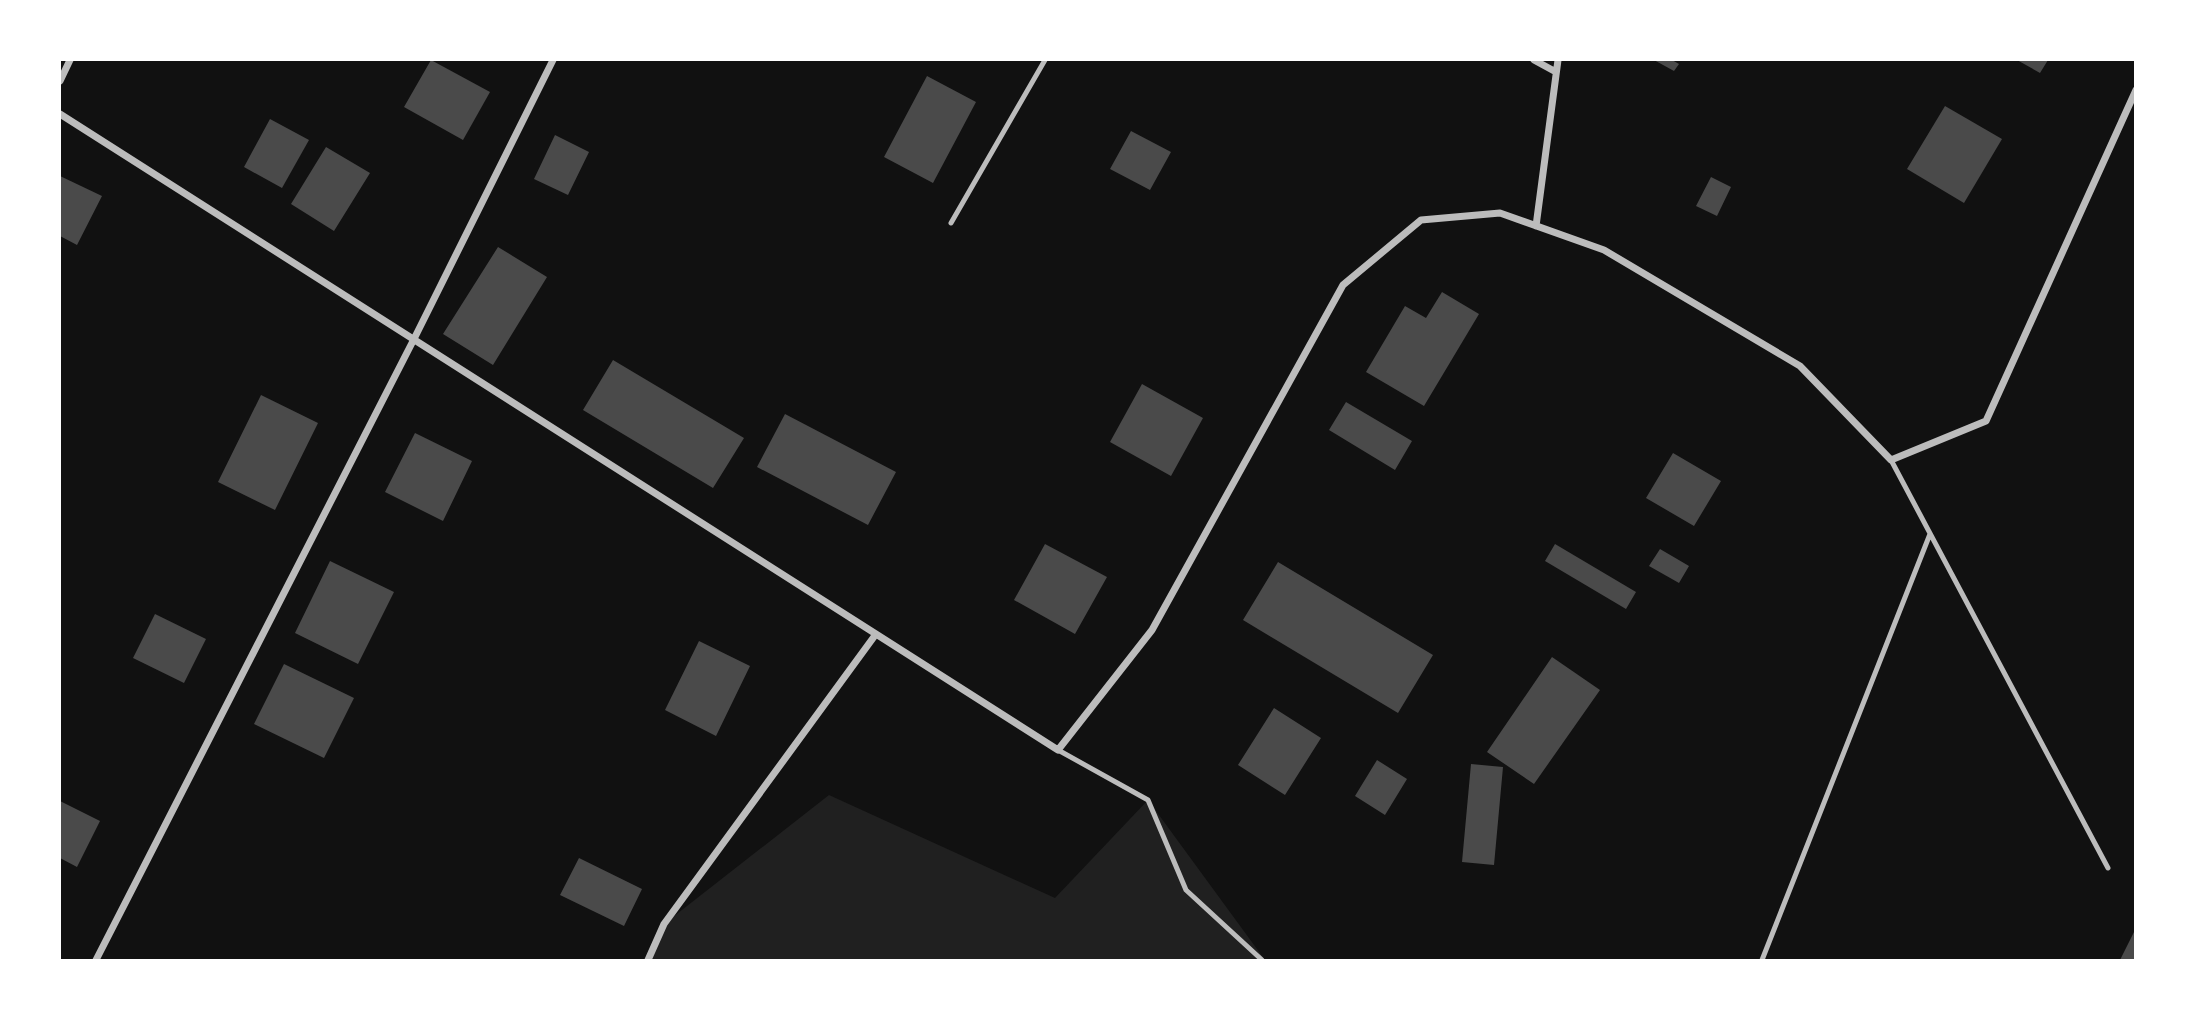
<svg xmlns="http://www.w3.org/2000/svg" width="2195" height="1020" font-family="Inter,sans-serif">
<style>
.green{fill:#202020}
.building{fill:#4a4a4a}
.lines{fill:none;stroke-linecap:round;stroke-linejoin:round}
.service{stroke:#bcbcbc;stroke-width:5}
.minor{stroke:#bcbcbc;stroke-width:7}
</style>
<rect width="100%" height="100%" fill="#111"/>
<path class="green" d="M829,795L1055,898L1148,800L1265,960H652L664,924Z"/>
<path class="building" d="M431,60L490,92L463,140L404,107Z
M1654,60H1672L1679,64L1674,71Z
M2017,60H2048L2040,73Z
M927,76L976,102L933,183L884,157Z
M1945,106L2002,139L1964,203L1907,169Z
M270,119L309,140L282,188L244,167Z
M1131,131L1171,152L1150,190L1110,169Z
M555,135L589,152L568,195L534,179Z
M326,147L370,173L334,231L291,204Z
M60,176L102,196L77,245L60,236Z
M1711,177L1731,187L1717,216L1696,206Z
M498,247L547,277L493,365L443,334Z
M1442,292L1479,314L1424,406L1366,372L1405,306L1426,318Z
M613,360L744,438L713,488L583,410Z
M1142,384L1203,418L1171,476L1110,442Z
M261,395L318,423L275,510L218,482Z
M1346,402L1412,441L1395,470L1329,430Z
M785,414L896,472L868,525L757,467Z
M415,433L472,461L443,521L385,492Z
M1673,453L1721,481L1694,526L1646,498Z
M1045,544L1107,577L1075,634L1014,600Z
M1555,544L1636,592L1626,609L1545,561Z
M1660,549L1689,566L1679,583L1649,566Z
M330,561L394,592L358,664L295,633Z
M1278,562L1433,655L1398,713L1243,620Z
M155,614L206,639L184,683L133,658Z
M699,641L750,666L716,736L665,710Z
M1552,657L1600,690L1534,784L1487,752Z
M284,664L354,698L324,758L254,724Z
M1274,708L1321,738L1285,795L1238,765Z
M1377,760L1407,779L1385,815L1355,796Z
M1471,764L1503,767L1494,865L1462,862Z
M60,801L100,821L77,867L60,858Z
M579,858L642,889L624,926L560,895Z
M2136,928V960H2120Z"/>
<g class="lines">
<path class="service" d="M951,223L1045,60
M1891,460L2108,868
M1058,750L1148,800L1186,890L1262,960
M1762,960L1930,534"/>
<path class="minor" d="M1534,60L1556,72
M60,81L70,60
M60,114L1058,750L1152,630L1343,285L1421,220L1500,213L1604,250L1800,366L1891,460L1986,421L2136,90
M1536,226L1558,60
M96,960L414,339L553,60
M648,960L664,924L876,634"/>
</g>
<rect width="2195" height="1020" fill="none" stroke="#ffffff" stroke-width="122"/>
</svg>
